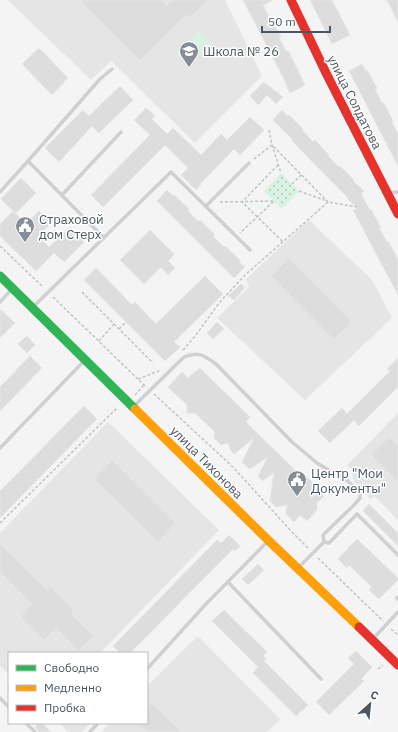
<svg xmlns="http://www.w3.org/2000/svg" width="398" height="732" font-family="'IBM Plex Sans',sans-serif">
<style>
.education{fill:#e6e5e6}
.green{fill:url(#green-dots)}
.pitch{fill:#d9f2e3}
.building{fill:#ddddde;stroke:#e5e6e7}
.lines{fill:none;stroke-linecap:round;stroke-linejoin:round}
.path{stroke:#bcc7c4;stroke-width:1.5;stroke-dasharray:3 2;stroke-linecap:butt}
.lane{stroke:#ced0d2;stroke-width:3.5}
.fast{stroke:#30b455;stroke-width:9}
.slow{stroke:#ff9f0a;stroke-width:9}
.jam{stroke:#e5322d;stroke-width:9}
.labels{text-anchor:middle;stroke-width:3;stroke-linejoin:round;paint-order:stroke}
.poi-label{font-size:13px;fill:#4a5661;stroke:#fff;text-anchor:start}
.street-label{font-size:13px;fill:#4a5661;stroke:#fff}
</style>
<defs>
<pattern id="green-dots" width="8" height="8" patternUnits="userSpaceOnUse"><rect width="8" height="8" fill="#d9f2e3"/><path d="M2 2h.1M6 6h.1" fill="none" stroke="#b2c7bb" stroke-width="1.8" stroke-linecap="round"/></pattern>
</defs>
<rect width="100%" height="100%" fill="#f4f4f4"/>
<path class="education" d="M8,0H225L262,76L195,143L111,61L91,80Z
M309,220L372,280L392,318L305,400L217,318L249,287L246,279Z
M398,413V520L374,496L371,500L354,482L352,475L353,471L347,465Z
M108,422L219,530L100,653H9V675L0,666V533Z
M198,636L280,719L267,732H103L102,731L110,723H147V686Z
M59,723H91L82,732H68Z"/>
<path class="green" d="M281,173L299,191L282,209L264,191Z"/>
<path class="pitch" d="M198,31L211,44L189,65L176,52Z"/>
<path class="building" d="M79,0H162L167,5L173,0H208L189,18L186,15L140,61Z
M243,0H273L263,5L270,19H271L281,37L279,38L286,51L288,50L305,85L290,93L286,85H287Z
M310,0H332L350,35L332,44Z
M387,0H398V22Z
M39,48L68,78L52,95L22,64Z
M362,64L366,71L367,70L377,88L375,89L382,103H384L393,121L392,122L398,134V166L349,71Z
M264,82L283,97L276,104L267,95L258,105L250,96Z
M120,86L133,100L99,133L92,126L59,162L45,148L83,110L89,116Z
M146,108L155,116L152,119L167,134L173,128L201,155L221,134L227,140L250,117L264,130L240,155L234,149L200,184L201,185L196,190L181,175L188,168L165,145L103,207L91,195L150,135L134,120Z
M282,110L287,116L289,115L303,129L302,130L313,142L315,140L329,155L328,156L339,167L340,166L354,180L353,181L364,191L361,194L370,210L371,209L381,228H379L387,242L388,241L398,259V295L353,210L357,208L348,199V198L292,141L293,140L273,120Z
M21,178L36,193L15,214L13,211L26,224L39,211L51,223L38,236L49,247L70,227L84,242L64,262L54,253L36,271L0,236V224L13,211L1,199Z
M167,190L173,196L174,195L189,209L188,211L199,222L200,220L215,235L213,236L224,247L225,246L240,260L239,262L245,267L234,278L157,201Z
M150,230L174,254L168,261L175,268L168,275L161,267L144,284L120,260Z
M289,258L352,322L334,340L271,276Z
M96,268L132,305L135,302L156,324L205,276L223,294L174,342L180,347L165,361L84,280Z
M241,284L245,288L234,300L228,296Z
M0,309L15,323L0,338Z
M217,322L224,329L213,339L207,333Z
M27,336L35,345L27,353L18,344Z
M30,356L42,368L0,411V387Z
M398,358V387L359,426L354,420L330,443L318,431L342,408L347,414L390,371L387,369Z
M200,368L250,417L246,422L297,472L298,471L304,477L305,475L320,490L318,491L324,496L317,503V510L307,521L300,515L294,522L286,514L287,505L276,507L270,501L274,472L263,481L258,476L268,457L250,469L242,462L254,438L234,454L231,451L228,443L221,445L214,438L215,432L195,413H187V405L168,387L182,372L188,378Z
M84,406L97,419L0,518V491Z
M389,437L398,445V482L371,455Z
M112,460L176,523L158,542L94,479Z
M369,504L398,533V546L363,511Z
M229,535L240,546L235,551L233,549L130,653H120L113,646L217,540L221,543Z
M357,539L398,578V580L379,599L369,590L372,587L349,565L347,568L338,559Z
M0,543L47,590L50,586L74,610L71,613L94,636L79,651L56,628L44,640L20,617L32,604L0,572Z
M258,564L264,570L248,585L242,579Z
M224,610L267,652L263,656L266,659L264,661L308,705L296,716L253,673L258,667L212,621Z
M356,651L372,667L361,679L364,681L329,715L316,702L354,664L348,658Z
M152,703L182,732H146L136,723H147V708Z
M39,723H42L51,732H39L35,727Z"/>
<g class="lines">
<path class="path" d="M269,130L272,145L281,173
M254,159L272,145L328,202
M278,165L242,202L283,242
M292,184L301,175
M299,191L327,201
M220,202L274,201L240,233
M0,246L43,287
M82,292L153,363
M53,297L145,386
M119,329L126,322
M99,341L114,324
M183,350L196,335L219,303L244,276L328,202L357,207
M138,379L161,370
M154,394L233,467L291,531L308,548
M135,395L144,385
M0,523L117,408
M318,558L383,621
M391,629L398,635
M378,669L383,665"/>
<path class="lane" d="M28,161L104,238
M0,192L28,161L100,79L112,69
M389,193L398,192
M62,195L121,132
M206,206L249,163
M0,302L12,289
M33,307L171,172L250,250
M134,406L184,357C198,351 204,355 216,364L292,442L317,463L330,471L339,473L356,489L360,494V498L354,505L323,535L324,542L299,567
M0,448L84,361
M324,542L329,543L357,514L398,555
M228,582L321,679
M398,597L397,598L398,599
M373,639L398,612
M147,669L205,605L267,542
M0,698L9,707
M26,723L35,732
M90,732L98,723"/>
<path class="fast" d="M0,276L135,409"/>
<path class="slow" d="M135,409L269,541L359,627"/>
<path class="jam" d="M291,0L327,75L398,214
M359,627L398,665"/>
</g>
<defs>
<symbol id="school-pin" viewBox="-11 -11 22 30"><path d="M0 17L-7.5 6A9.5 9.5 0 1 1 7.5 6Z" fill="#868d94" stroke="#fff"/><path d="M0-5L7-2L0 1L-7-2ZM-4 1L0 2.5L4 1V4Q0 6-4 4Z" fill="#fff"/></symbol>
<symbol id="civic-pin" viewBox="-11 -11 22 30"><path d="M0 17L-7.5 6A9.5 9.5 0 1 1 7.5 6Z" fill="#868d94" stroke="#fff"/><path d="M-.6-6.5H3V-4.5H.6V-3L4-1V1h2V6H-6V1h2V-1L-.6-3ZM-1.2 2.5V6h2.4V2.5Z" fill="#fff"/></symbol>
</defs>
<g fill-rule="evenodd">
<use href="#school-pin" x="178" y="40" width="22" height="30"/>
<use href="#civic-pin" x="14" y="215" width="22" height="30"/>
<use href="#civic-pin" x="286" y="469" width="22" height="30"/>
</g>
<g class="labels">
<g class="poi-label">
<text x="203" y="56">Школа № 26</text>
<text x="39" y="224">Страховой<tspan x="39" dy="15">дом Стерх</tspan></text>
<text x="311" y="478">Центр "Мои<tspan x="311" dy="15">Документы"</tspan></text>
</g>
<g class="street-label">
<text transform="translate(355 102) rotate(63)" y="5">улица Солдатова</text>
<text transform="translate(207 462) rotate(45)" y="5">улица Тихонова</text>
</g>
</g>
<rect x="8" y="652" width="140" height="72" fill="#ffffff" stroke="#b7bbc0"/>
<rect x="16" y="665" width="20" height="6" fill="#30b455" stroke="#b7bbc0"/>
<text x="44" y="672" font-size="12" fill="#4a5661">Свободно</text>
<rect x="16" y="685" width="20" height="6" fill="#ff9f0a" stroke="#b7bbc0"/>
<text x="44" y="692" font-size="12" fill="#4a5661">Медленно</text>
<rect x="16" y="705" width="20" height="6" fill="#e5322d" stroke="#b7bbc0"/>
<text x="44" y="712" font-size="12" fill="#4a5661">Пробка</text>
<g transform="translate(370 704) rotate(27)" stroke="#ffffff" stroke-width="3" paint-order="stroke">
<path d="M0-3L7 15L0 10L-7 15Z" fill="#4a5661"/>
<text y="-6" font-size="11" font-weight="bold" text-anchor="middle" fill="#4a5661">С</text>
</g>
<path d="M262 26v6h68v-6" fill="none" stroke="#4a5661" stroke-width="2"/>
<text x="268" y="26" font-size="12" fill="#4a5661" stroke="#ffffff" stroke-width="3" paint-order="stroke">50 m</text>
</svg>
